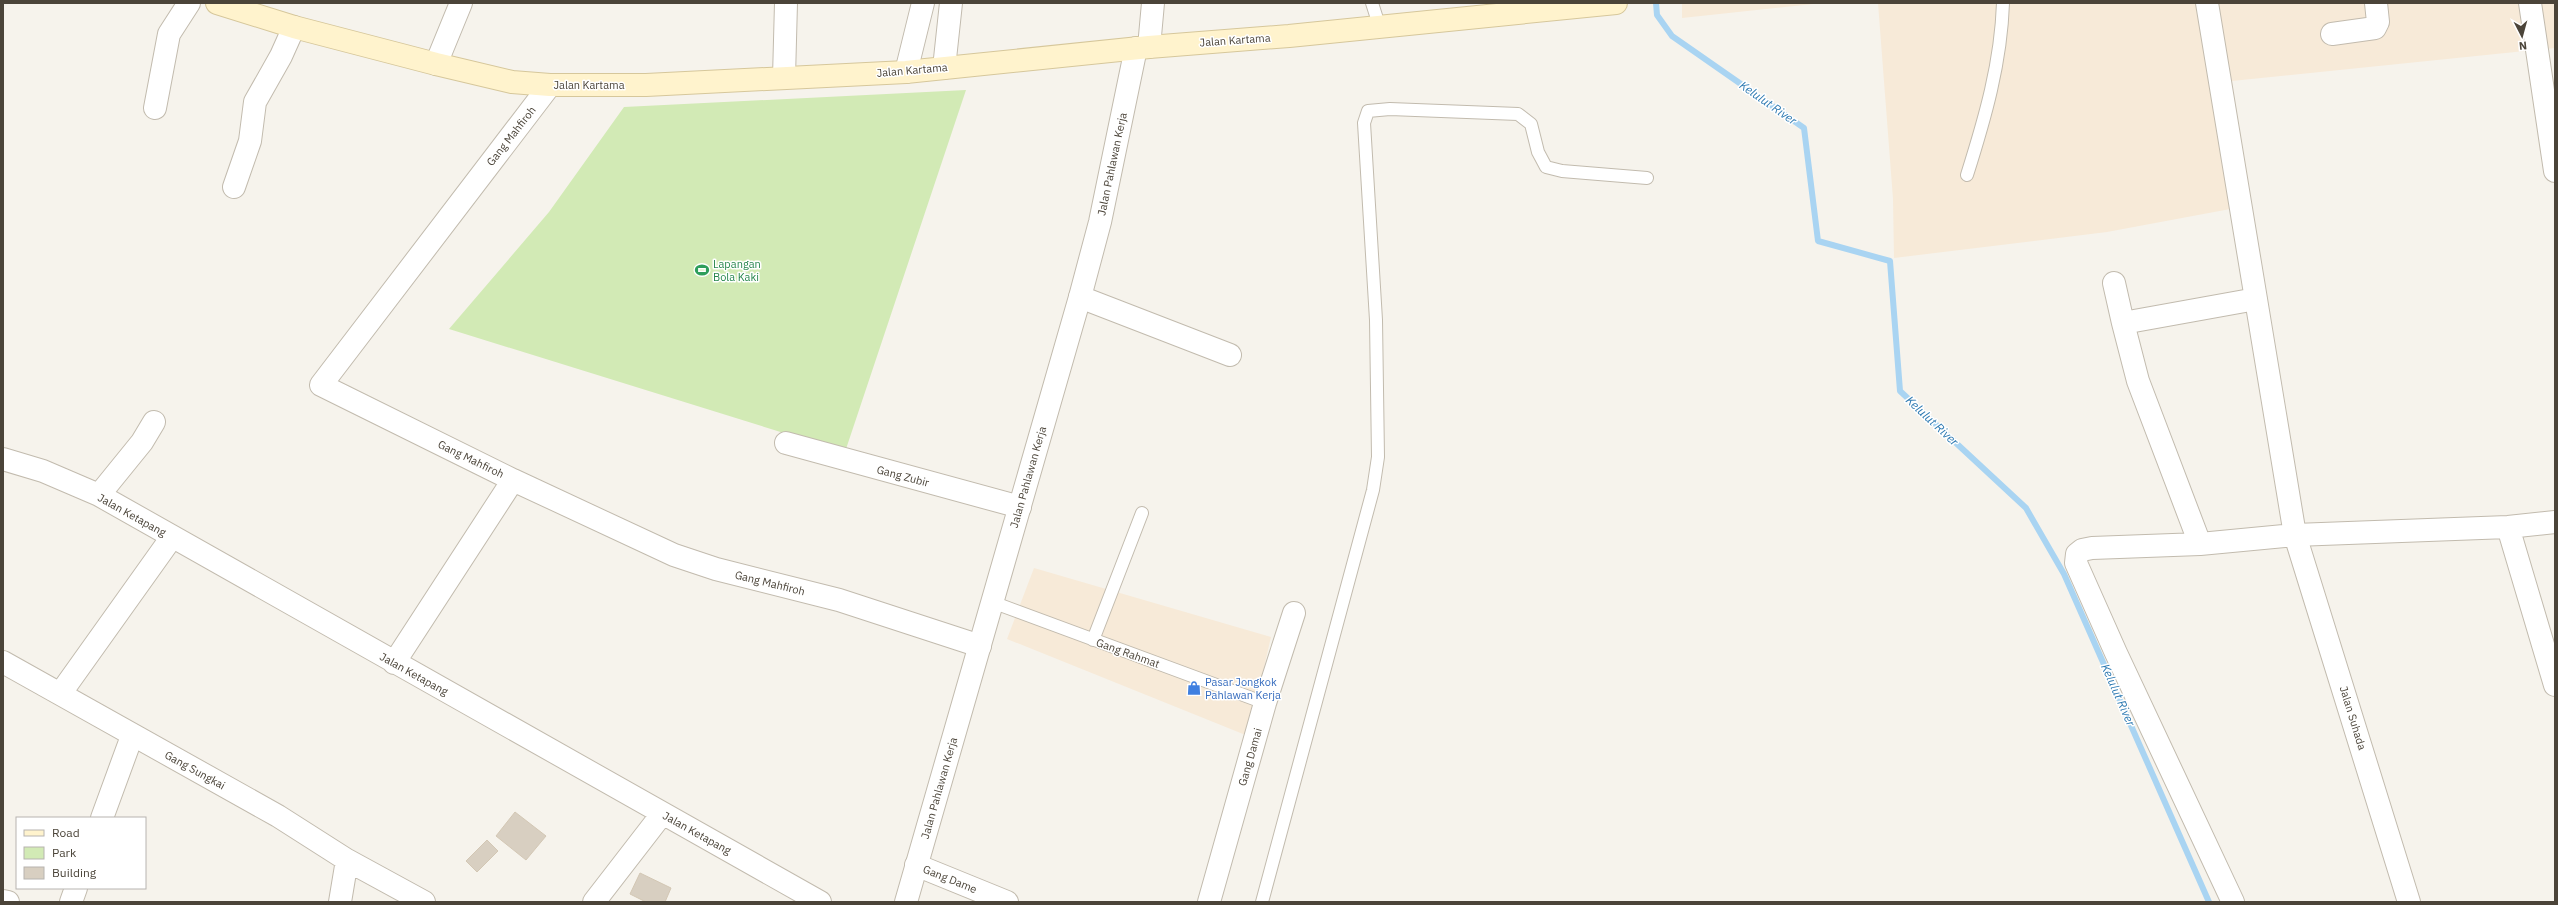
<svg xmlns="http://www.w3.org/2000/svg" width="2558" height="905" font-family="'IBM Plex Sans',sans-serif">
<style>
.commercial{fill:#f7ead8}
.green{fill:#d2eab5}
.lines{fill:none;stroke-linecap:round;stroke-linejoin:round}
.stream{stroke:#a9d4f2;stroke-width:6}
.building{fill:#d8cfc1;stroke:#d3c7b4}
.service-casing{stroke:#c2bbae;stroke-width:14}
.minor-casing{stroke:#c2bbae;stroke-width:24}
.tertiary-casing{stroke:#c2bbae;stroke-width:24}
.secondary-casing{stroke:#d6c79b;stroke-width:24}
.service{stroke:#fff;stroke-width:12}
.minor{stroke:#fff;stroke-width:22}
.tertiary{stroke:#fff;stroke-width:22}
.secondary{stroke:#fff3cd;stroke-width:22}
.labels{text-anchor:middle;stroke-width:3;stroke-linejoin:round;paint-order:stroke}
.street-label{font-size:11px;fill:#4b4439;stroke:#fff}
.leisure-label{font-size:11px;fill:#27864d;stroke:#fff;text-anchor:start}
.shop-label{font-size:11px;fill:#366cbe;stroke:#fff;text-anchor:start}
.water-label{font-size:12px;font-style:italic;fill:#2e7ab2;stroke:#fff}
</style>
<rect width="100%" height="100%" fill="#f6f3ec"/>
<path class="commercial" d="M1682,3H1823L1682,18Z
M1878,3H2555V48L2232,81L2241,207L2107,232L1894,258L1893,199Z
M1034,568L1271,637L1248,736L1007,639Z"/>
<path class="green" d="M966,90L845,452L449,329L549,212L624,107Z"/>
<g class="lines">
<path class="stream" d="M1656,3L1657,15L1672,36L1804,128L1818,241L1890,261L1900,391L2026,508L2064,574L2209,902"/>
</g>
<path class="building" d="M515,812L546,836L526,860L496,836Z
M487,840L498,851L477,872L466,861Z
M640,873L671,888L665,902H646L630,894Z"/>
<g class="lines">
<defs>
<path id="service" d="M1372,3L1379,25
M1967,175C1985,118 2001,63 2003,3
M992,602L1265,703
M1093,640L1142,513
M1262,902L1373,490L1378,457L1376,320L1364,123L1368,111L1390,109L1518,114L1531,124L1538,152L1546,167L1562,171L1647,178"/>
<path id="minor" d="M2207,3L2295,535L2508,527L2555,522
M2530,3L2555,171
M2332,34L2375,28L2378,22L2376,3
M1149,47L1153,3
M436,64L461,3
M944,68L951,3
M906,72L923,3
M784,77L786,3
M550,85L321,385L513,480L674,555L716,569L839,600L980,646
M155,108L169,34L189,3
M234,187L250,141L255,102L281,56L294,27
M2114,283L2123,323
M1080,297L1230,355
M786,443L1020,507
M3,459L43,471L99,495L820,902
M99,495L142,442L154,422
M2508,527L2555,685
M2200,544L2138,381L2123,323L2256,299
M3,662L278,816L347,860L340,902
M394,663L513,480
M60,694L172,537
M102,818L132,736
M347,860L424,902
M916,865L1007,902
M3,901L8,902
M71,902L76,888
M594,902L662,814
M1209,902L1265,703L1294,613
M2233,902L2116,653L2076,563L2077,554L2082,550L2092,548L2200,544L2295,535L2409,902"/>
<path id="tertiary" d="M906,902L1080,297L1100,222L1136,48"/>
<path id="secondary" d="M217,3L294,27L436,64L512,82L550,85H646L906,72L1149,47L1289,36L1616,3"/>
</defs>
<use href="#service" class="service-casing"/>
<use href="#minor" class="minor-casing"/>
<use href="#tertiary" class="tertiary-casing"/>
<use href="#secondary" class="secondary-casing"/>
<use href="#service" class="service"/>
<use href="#minor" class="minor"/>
<use href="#tertiary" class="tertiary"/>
<use href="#secondary" class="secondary"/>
</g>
<defs>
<symbol id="stadium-bare" viewBox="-9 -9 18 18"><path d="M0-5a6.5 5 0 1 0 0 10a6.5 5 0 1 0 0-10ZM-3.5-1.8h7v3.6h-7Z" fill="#2e9e5b" stroke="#fff" stroke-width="2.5" paint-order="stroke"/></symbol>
<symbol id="shop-bare" viewBox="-9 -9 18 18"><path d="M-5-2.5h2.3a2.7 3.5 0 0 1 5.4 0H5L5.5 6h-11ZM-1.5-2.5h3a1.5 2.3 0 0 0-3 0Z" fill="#3f7fe0" stroke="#fff" stroke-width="2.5" paint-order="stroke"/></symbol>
</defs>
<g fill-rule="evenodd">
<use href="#stadium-bare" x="692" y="260" width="20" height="20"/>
<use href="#shop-bare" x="1184" y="678" width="20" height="20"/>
</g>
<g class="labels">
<g class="street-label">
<text transform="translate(1235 40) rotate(-4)" y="4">Jalan Kartama</text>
<text transform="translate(912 70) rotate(-5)" y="4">Jalan Kartama</text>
<text x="589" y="89">Jalan Kartama</text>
<text transform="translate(511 136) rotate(-52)" y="4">Gang Mahfiroh</text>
<text transform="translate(1112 164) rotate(-78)" y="4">Jalan Pahlawan Kerja</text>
<text transform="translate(471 459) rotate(26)" y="4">Gang Mahfiroh</text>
<text transform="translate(903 476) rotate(15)" y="4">Gang Zubir</text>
<text transform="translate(1028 477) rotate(-74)" y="4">Jalan Pahlawan Kerja</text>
<text transform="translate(132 515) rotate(29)" y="4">Jalan Ketapang</text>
<text transform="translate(770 583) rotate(14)" y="4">Gang Mahfiroh</text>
<text transform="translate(1128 653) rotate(20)" y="4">Gang Rahmat</text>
<text transform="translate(414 674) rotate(29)" y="4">Jalan Ketapang</text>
<text transform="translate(2353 718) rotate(73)" y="4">Jalan Suhada</text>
<text transform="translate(1250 757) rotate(-74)" y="4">Gang Damai</text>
<text transform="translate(195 770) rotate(29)" y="4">Gang Sungkai</text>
<text transform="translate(939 788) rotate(-74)" y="4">Jalan Pahlawan Kerja</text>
<text transform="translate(697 833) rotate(29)" y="4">Jalan Ketapang</text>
<text transform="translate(950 879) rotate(22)" y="4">Gang Dame</text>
</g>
<g class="leisure-label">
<text x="713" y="268">Lapangan<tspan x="713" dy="13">Bola Kaki</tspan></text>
</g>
<g class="shop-label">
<text x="1205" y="686">Pasar Jongkok<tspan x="1205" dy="13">Pahlawan Kerja</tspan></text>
</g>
<g class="water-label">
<text transform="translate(1768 103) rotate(35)" y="4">Kelulut River</text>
<text transform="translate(1932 421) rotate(43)" y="4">Kelulut River</text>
<text transform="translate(2118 695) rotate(66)" y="4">Kelulut River</text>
</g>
</g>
<rect width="2558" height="905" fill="none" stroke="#4b4439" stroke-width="8"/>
<rect x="16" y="817" width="130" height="72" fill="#ffffff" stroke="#b7b4b0"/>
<rect x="24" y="830" width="20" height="6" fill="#fff3cd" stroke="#b7b4b0"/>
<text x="52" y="837" font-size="12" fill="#4b4439">Road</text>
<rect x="24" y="847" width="20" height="12" fill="#d2eab5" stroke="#b7b4b0"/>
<text x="52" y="857" font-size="12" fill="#4b4439">Park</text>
<rect x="24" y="867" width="20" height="12" fill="#d8cfc1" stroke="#b7b4b0"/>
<text x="52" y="877" font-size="12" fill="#4b4439">Building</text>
<g transform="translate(2522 36) rotate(174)" stroke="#ffffff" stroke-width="3" paint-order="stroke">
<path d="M0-3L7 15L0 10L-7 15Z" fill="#4b4439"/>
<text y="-6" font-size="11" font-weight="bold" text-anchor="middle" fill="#4b4439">N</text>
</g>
</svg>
